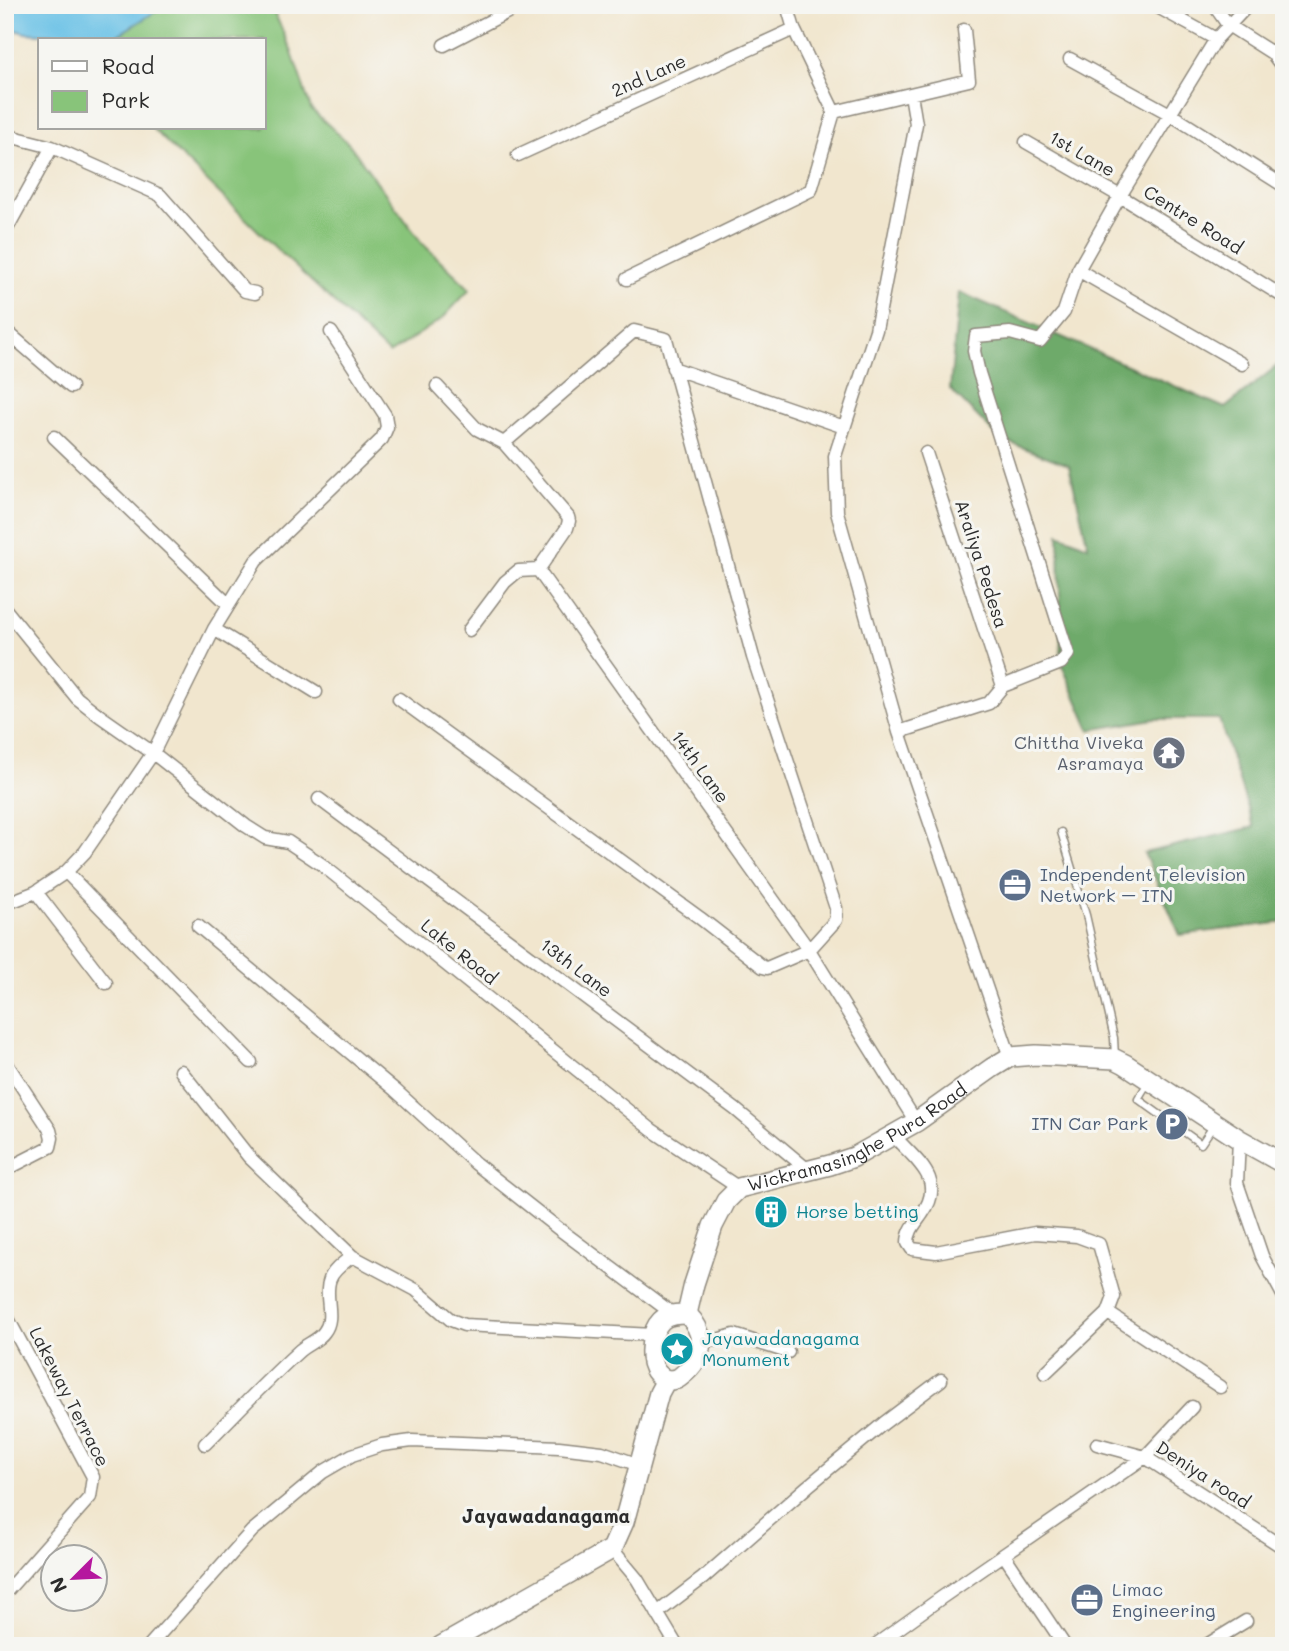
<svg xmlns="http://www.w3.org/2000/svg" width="1289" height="1651" font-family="Mali,sans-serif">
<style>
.green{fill:#88c47a;stroke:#5a7852;stroke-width:2}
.forest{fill:#6eaa6a;stroke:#4c6a4a;stroke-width:2}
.water{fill:#69c1e6;stroke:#4a7688;stroke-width:2}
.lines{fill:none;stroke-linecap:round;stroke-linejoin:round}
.lane-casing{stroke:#8e887c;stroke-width:9}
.street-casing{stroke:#8e887c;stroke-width:15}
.secondary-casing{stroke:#8e887c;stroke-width:22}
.lane{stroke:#fff;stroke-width:6}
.street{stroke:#fff;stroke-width:12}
.secondary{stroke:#fff;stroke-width:19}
.labels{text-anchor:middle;stroke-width:6;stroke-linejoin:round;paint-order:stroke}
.street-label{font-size:18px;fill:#2b2b2b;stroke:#f6f6f2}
.worship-label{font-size:18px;fill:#5b616d;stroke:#f6f6f2;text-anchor:end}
.service-label{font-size:18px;fill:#4e5e75;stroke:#f6f6f2;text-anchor:start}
.culture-label{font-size:18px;fill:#0d838f;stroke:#f6f6f2;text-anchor:start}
.neighbourhood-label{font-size:19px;font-weight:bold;fill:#2b2b2b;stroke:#f6f6f2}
</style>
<rect width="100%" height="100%" fill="#f6f6f2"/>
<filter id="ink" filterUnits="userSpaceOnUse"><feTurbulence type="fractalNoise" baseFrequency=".0143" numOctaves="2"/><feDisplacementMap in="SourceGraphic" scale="14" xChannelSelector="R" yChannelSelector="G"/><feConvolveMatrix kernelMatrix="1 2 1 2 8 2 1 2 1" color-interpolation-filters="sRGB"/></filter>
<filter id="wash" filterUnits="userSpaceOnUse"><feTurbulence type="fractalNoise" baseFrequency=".00686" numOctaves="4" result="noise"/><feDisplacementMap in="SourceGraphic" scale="28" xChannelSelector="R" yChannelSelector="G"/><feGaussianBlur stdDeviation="1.57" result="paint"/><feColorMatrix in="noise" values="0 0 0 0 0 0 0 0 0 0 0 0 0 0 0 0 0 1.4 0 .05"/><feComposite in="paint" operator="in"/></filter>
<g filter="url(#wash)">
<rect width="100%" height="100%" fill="#f1e6ce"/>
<path class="green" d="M166,5H270L272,7L291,50L311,109L349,144L422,243L470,289L443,318L389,354L282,254L152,128H264V40H71L69,35L113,38Z"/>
<path class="forest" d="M959,292L1225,408L1284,360V922L1180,935L1144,853L1254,827L1219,719H1154L1090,730L1061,663L1059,534L1088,546L1069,465L1000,439L950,389Z"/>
<path class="water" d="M5,5H166L113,38L25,33L5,27Z"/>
</g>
<g filter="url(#ink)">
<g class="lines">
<defs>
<path id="lane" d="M1061,832L1086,915L1114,1038L1115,1057
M1149,1081L1138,1099L1201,1144L1214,1125"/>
<path id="street" d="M787,5L794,29L834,112
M1154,5L1216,39
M1214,5L1228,25L1272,53L1284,69
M444,45L521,5
M1272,53L1284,42
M1070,59L1170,114L1284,186
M911,94L916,124L876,330L835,456L837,512L899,732L1010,1057
M5,135L52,147L160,195L245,291L255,293
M1026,142L1120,196L1284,297
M518,155L794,29
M5,232L52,147
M1078,270L1242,364
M627,279L811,190L834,112L969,80L964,30
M5,330L71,387
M673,368L844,427
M437,386L477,429L504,443L568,517L569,521L567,528L538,570L809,950L916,1122
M54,437L228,604
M926,453L1003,686
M5,609L77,698L100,716L153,753L246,826L265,838L288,842L321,864L652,1130L739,1188
M214,629L316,692
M469,630L505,582L518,571L538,570
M399,699L700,918L763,967L767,968L809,950L836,920V908L753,657L666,339L634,331L504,443
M899,732L989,703L1003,686L1061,663L1068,654L979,373L974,351L976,336L1010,333L1040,341L1064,312L1078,270L1120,196L1216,39L1248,5
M319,799L735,1109L808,1170
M66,872L251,1062
M36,892L106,983
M5,904L36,892L66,872L85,852L153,753L214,629L256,561L382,439L387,427L385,415L331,332
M198,926L395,1090L475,1163L559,1229L673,1314
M5,1061L50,1130L52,1138L50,1147L5,1170
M181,1071L249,1157L352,1256L416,1290L451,1320L464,1325L653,1335
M894,1136C916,1161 947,1180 922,1214C915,1224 908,1231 908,1243L912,1249L936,1252L1035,1233L1077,1236L1099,1244L1114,1297L1108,1313L1045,1373
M1239,1139L1237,1183L1262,1256L1284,1297
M5,1313L93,1477L90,1497L5,1593
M1108,1313L1220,1387
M700,1341L717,1340L734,1335L788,1352
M205,1444C236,1413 266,1381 298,1352C306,1344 318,1341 324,1332C336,1317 323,1296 330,1279C333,1270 345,1262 352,1256
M1097,1444L1145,1457L1284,1548
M612,1549L637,1579L677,1646
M1004,1555L1065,1646
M657,1613L703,1578L808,1486L884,1423L941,1380
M149,1646L252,1531L323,1472L352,1455L382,1445L412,1441L559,1447L602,1452L639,1465
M874,1646L941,1598L1145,1457L1192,1407
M1205,1646L1246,1621"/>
<g id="secondary">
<path id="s1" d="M687,1314L694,1284L713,1226L726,1201L739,1188L830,1165L854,1157L916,1122L992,1068L1010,1057L1036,1055L1115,1059L1125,1064L1239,1139L1284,1164"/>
<path d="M666,1380C661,1377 656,1373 654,1368C648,1356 651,1331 661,1321C668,1314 678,1314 687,1314"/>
<path d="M666,1380C669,1380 673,1380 677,1379C681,1377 686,1372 690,1368C706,1350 703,1330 687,1314"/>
<path d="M441,1646L612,1549L624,1522L659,1393L666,1380"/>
</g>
</defs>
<use href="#lane" class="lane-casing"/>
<use href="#street" class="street-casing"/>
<use href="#secondary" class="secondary-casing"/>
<use href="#lane" class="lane"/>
<use href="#street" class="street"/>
<use href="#secondary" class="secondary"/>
</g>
</g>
<defs>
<symbol id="temple-disc" viewBox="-11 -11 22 22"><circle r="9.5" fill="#6b7280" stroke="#f6f6f2"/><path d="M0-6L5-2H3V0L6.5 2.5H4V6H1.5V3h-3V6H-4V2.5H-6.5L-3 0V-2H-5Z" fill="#fff"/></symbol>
<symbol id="office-disc" viewBox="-11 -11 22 22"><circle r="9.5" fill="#5c6f8a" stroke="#f6f6f2"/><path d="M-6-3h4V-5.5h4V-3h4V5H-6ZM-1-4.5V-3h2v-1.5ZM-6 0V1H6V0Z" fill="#fff"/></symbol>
<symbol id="parking-disc" viewBox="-11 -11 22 22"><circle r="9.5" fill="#5c6f8a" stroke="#f6f6f2"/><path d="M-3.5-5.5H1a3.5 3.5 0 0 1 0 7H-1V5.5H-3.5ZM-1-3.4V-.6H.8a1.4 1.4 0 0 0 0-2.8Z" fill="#fff"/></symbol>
<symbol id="building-disc" viewBox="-11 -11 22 22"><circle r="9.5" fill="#0f9aa8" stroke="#f6f6f2"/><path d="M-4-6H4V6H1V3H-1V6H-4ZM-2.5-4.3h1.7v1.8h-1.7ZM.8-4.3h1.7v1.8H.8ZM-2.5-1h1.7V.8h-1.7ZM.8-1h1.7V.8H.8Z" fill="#fff"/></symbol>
<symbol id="sight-disc" viewBox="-11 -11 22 22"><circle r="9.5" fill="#0f9aa8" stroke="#f6f6f2"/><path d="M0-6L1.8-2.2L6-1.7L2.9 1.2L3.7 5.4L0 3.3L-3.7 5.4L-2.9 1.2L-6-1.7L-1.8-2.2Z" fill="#fff"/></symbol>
</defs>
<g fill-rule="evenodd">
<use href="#temple-disc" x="1150" y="734" width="38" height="38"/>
<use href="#office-disc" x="996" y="866" width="38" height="38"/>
<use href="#parking-disc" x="1153" y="1105" width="38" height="38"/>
<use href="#building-disc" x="752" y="1193" width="38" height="38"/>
<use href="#sight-disc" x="658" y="1330" width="38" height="38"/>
<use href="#office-disc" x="1068" y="1581" width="38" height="38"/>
</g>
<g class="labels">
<g class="street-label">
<text transform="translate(649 76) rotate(-24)" y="6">2nd Lane</text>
<text transform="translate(1082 154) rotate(30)" y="6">1st Lane</text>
<text transform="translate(1193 220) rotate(32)" y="6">Centre Road</text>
<text transform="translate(981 564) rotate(72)" y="6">Araliya Pedesa</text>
<text transform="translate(700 767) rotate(54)" y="6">14th Lane</text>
<text transform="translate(459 952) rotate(39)" y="6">Lake Road</text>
<text transform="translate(576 968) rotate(37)" y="6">13th Lane</text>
<text dy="6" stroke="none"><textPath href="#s1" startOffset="268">Wickramasinghe Pura Road</textPath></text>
<text transform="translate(69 1397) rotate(63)" y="6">Lakeway Terrace</text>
<text transform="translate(1203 1475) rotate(33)" y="6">Deniya road</text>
</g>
<g class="worship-label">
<text x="1144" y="749">Chittha Viveka<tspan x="1144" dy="21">Asramaya</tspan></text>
</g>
<g class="service-label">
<text x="1040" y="881">Independent Television<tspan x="1040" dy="21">Network – ITN</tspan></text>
<text x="1148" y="1130" text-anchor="end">ITN Car Park</text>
<text x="1112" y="1596">Limac<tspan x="1112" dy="21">Engineering</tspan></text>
</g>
<g class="culture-label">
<text x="796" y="1218">Horse betting</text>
<text x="702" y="1345">Jayawadanagama<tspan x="702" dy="21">Monument</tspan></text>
</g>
<g class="neighbourhood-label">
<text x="546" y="1523">Jayawadanagama</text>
</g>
</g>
<rect width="1289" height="1651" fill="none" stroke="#f6f6f2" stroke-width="28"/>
<rect x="38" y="38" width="228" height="91" fill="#f6f6f2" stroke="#a5a5a2" stroke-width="2"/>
<rect x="52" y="61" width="35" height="10" fill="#ffffff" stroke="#a5a5a2" stroke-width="2"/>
<text x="102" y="74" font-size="21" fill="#2b2b2b">Road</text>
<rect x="52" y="91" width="35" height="21" fill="#88c47a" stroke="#a5a5a2" stroke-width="2"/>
<text x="102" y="108" font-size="21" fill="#2b2b2b">Park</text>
<g transform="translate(74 1578) rotate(246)"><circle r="33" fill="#f6f6f2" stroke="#a5a5a2" stroke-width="2"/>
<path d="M0-5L12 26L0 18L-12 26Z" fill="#b5179e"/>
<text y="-10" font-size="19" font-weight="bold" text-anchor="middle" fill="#2b2b2b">N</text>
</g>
</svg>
